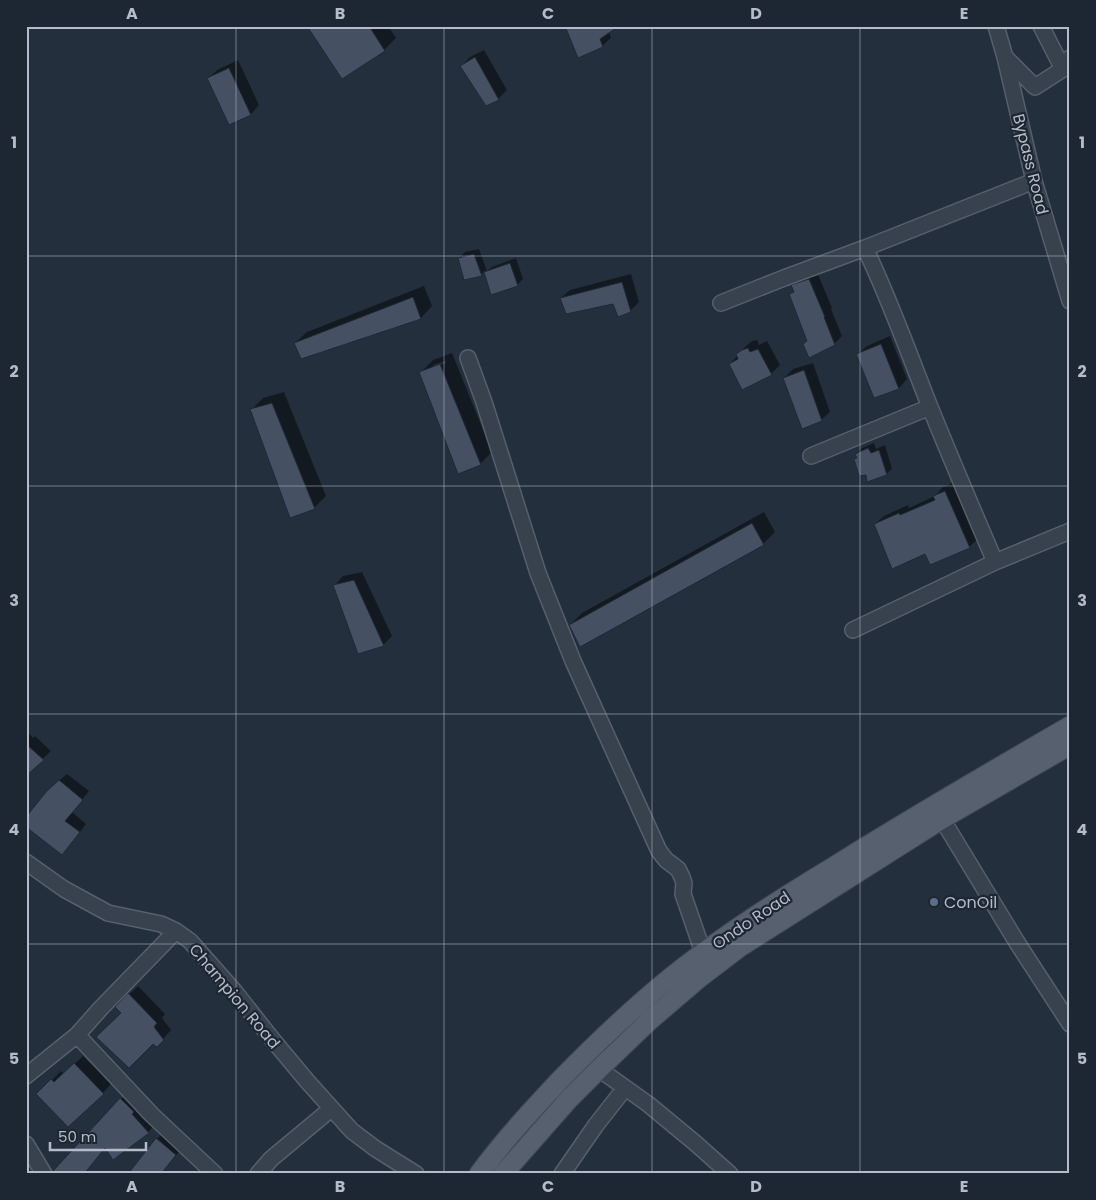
<svg xmlns="http://www.w3.org/2000/svg" width="1096" height="1200" font-family="Poppins,sans-serif">
<style>
.shadow{fill:#0007;fill-rule:evenodd}
.building{fill:#455162;stroke:#1f2835}
.lines{fill:none;stroke-linecap:round;stroke-linejoin:round}
.minor-casing{stroke:#565f6c;stroke-width:18}
.major-casing{stroke:#414a57;stroke-width:21}
.minor{stroke:#38414e;stroke-width:15}
.major{stroke:#56606e;stroke-width:19}
.grid{fill:none;stroke:#b4bcc9;stroke-width:1;stroke-opacity:0.55}
.service-dot{fill:#5c6f8a;stroke:#1d2633;stroke-width:2}
.labels{text-anchor:middle;stroke-width:4.5;stroke-linejoin:round;paint-order:stroke}
.street-label{font-size:16px;fill:#b4bcc9;stroke:#1d2633}
.poi-label{font-size:16px;fill:#b4bcc9;stroke:#1d2633;text-anchor:start}
.neatline{fill:none;stroke:#b4bcc9;stroke-width:2}
.grid-label{font-size:16px;text-anchor:middle;font-weight:bold;fill:#b4bcc9}
</style>
<rect width="100%" height="100%" fill="#242f3e"/>
<path class="shadow" d="M309,26H388L396,38L384,50L343,77Z
M566,26L609,32L611,38L602,46Z
M484,50L507,90L498,99L461,66L470,57Z
M238,60L259,105L251,114L230,124L209,78L217,70Z
M479,249L487,271L492,267L516,258L523,279L517,285L492,293L485,270L481,275L459,258L465,252Z
M817,272L832,308L831,309L842,336L834,344L808,340L791,294L795,290L793,286L801,278Z
M631,274L639,302L630,311L614,303L561,298L570,290Z
M424,286L432,306L421,318L301,358L295,343L307,332Z
M890,336L907,379L899,388L858,354L867,346Z
M757,340L759,345L767,341L780,365L771,374L730,364L746,346L752,341Z
M452,353L492,452L480,464L421,372L433,360ZM446,361V363L433,368V365Z
M813,363L830,412L821,420L784,378L793,369Z
M284,392L326,496L314,508L251,410L263,398Z
M874,443L876,449L885,445L892,469L886,474H867L856,454L862,448Z
M953,483L978,539L969,547L926,552L875,524L884,516L908,505L909,508L935,496L943,487Z
M764,512L775,532L763,544L570,625L582,613Z
M362,572L392,636L383,645L335,585L343,576Z
M26,730L33,738L35,736L51,751L26,774Z
M67,774L89,791L72,812L86,824L70,845L62,853L55,784Z
M138,986L165,1014L162,1018L171,1030L157,1046L116,1007Z
M83,1056L111,1084L103,1093L38,1094L61,1071L64,1074Z
M130,1090L157,1123L148,1132L114,1158L106,1147L56,1170Z
M166,1131L184,1146L160,1174L157,1139Z"/>
<path class="building" d="M307,26H369L385,51L342,79Z
M565,26H619L600,39L603,47L578,58Z
M475,57L499,100L486,106L460,66Z
M229,68L251,115L229,125L207,78Z
M474,254L482,276L464,280L458,258Z
M510,263L518,286L491,295L484,272Z
M809,279L825,317H824L835,345L809,358L803,344L807,341L789,294L794,292L791,285Z
M622,282L631,312L618,317L613,304L566,314L560,298Z
M413,297L421,319L301,359L294,343Z
M881,344L899,389L874,398L856,354Z
M748,348L750,352L758,349L772,375L742,390L729,364L738,359L736,354L742,350Z
M440,364L481,465L458,474L419,372Z
M804,370L822,421L802,429L783,378Z
M272,403L315,509L290,518L250,409Z
M868,448L871,453L879,450L887,475L867,482L866,475L859,476L854,459L857,458L855,454Z
M945,491L970,548L930,565L925,554L892,569L874,524L899,513L900,515L935,500L933,496Z
M752,523L764,545L580,647L569,625Z
M354,580L384,646L358,654L333,585Z
M26,744L44,760L26,776Z
M59,780L83,800L65,821L80,832L62,855L26,827V817L46,792Z
M128,993L157,1023L154,1027L164,1040L157,1047L153,1044L129,1068L96,1037L121,1013L115,1007Z
M74,1063L104,1094L68,1127L36,1094L51,1079L54,1082Z
M120,1098L134,1112L132,1114L149,1133L113,1160L105,1148L84,1174H53V1171Z
M156,1138L176,1155L161,1174H128Z"/>
<g class="lines">
<defs>
<path id="minor" d="M996,26L1005,57L1034,181L1070,301
M1041,26L1063,69
M1005,57L1035,87L1063,69L1070,58
M865,248C890,300 909,354 930,407C951,459 973,510 995,562
M721,303L784,278L865,248L1034,181
M468,358L484,402L538,573L573,661L659,851L666,860L678,869L682,877L684,883L683,894L703,952
M811,456L930,407
M853,630L995,562L1070,531
M942,819L1018,944L1070,1024
M26,862L64,889L108,913L161,924L176,931L190,941L235,992L272,1039L307,1081L352,1131L376,1149L416,1174
M77,1035L152,1115L215,1174
M599,1069L648,1104L694,1142L730,1174
M26,1076L77,1035L101,1008L176,931
M26,1144L44,1174
M258,1174L271,1159L331,1109
M562,1174L596,1125L625,1088"/>
<path id="major" d="M479,1174C504,1140 532,1110 560,1080C605,1034 652,989 704,952C744,922 787,895 830,869C909,819 989,773 1070,726
M503,1174L569,1099L599,1069L649,1021L698,979L740,947L942,819L1070,745"/>
</defs>
<use href="#minor" class="minor-casing"/>
<use href="#major" class="major-casing"/>
<use href="#minor" class="minor"/>
<use href="#major" class="major"/>
</g>
<path class="grid" d="M236,26V1174M444,26V1174M652,26V1174M860,26V1174M26,256H1070M26,486H1070M26,714H1070M26,944H1070"/>
<circle class="service-dot" cx="934" cy="902" r="5"/>
<g class="labels">
<g class="street-label">
<text transform="translate(1031 164) rotate(76)" y="6">Bypass Road</text>
<text transform="translate(751 920) rotate(-34)" y="6">Ondo Road</text>
<text transform="translate(235 996) rotate(50)" y="6">Champion Road</text>
</g>
<g class="poi-label">
<text x="944" y="908">ConOil</text>
</g>
</g>
<rect width="1096" height="1200" fill="none" stroke="#1d2633" stroke-width="55"/>
<path d="M50 1142v8h96v-8" fill="none" stroke="#b4bcc9" stroke-width="2.5"/>
<text x="58" y="1142" font-size="15" fill="#b4bcc9" stroke="#1d2633" stroke-width="4" paint-order="stroke">50 m</text>
<rect x="28" y="28" width="1040" height="1144" class="neatline"/>
<g class="grid-label">
<text x="132" y="19">A</text>
<text x="340" y="19">B</text>
<text x="548" y="19">C</text>
<text x="756" y="19">D</text>
<text x="964" y="19">E</text>
<text x="14" y="148">1</text>
<text x="1082" y="148">1</text>
<text x="14" y="377">2</text>
<text x="1082" y="377">2</text>
<text x="14" y="606">3</text>
<text x="1082" y="606">3</text>
<text x="14" y="835">4</text>
<text x="1082" y="835">4</text>
<text x="14" y="1064">5</text>
<text x="1082" y="1064">5</text>
<text x="132" y="1192">A</text>
<text x="340" y="1192">B</text>
<text x="548" y="1192">C</text>
<text x="756" y="1192">D</text>
<text x="964" y="1192">E</text>
</g>
</svg>
